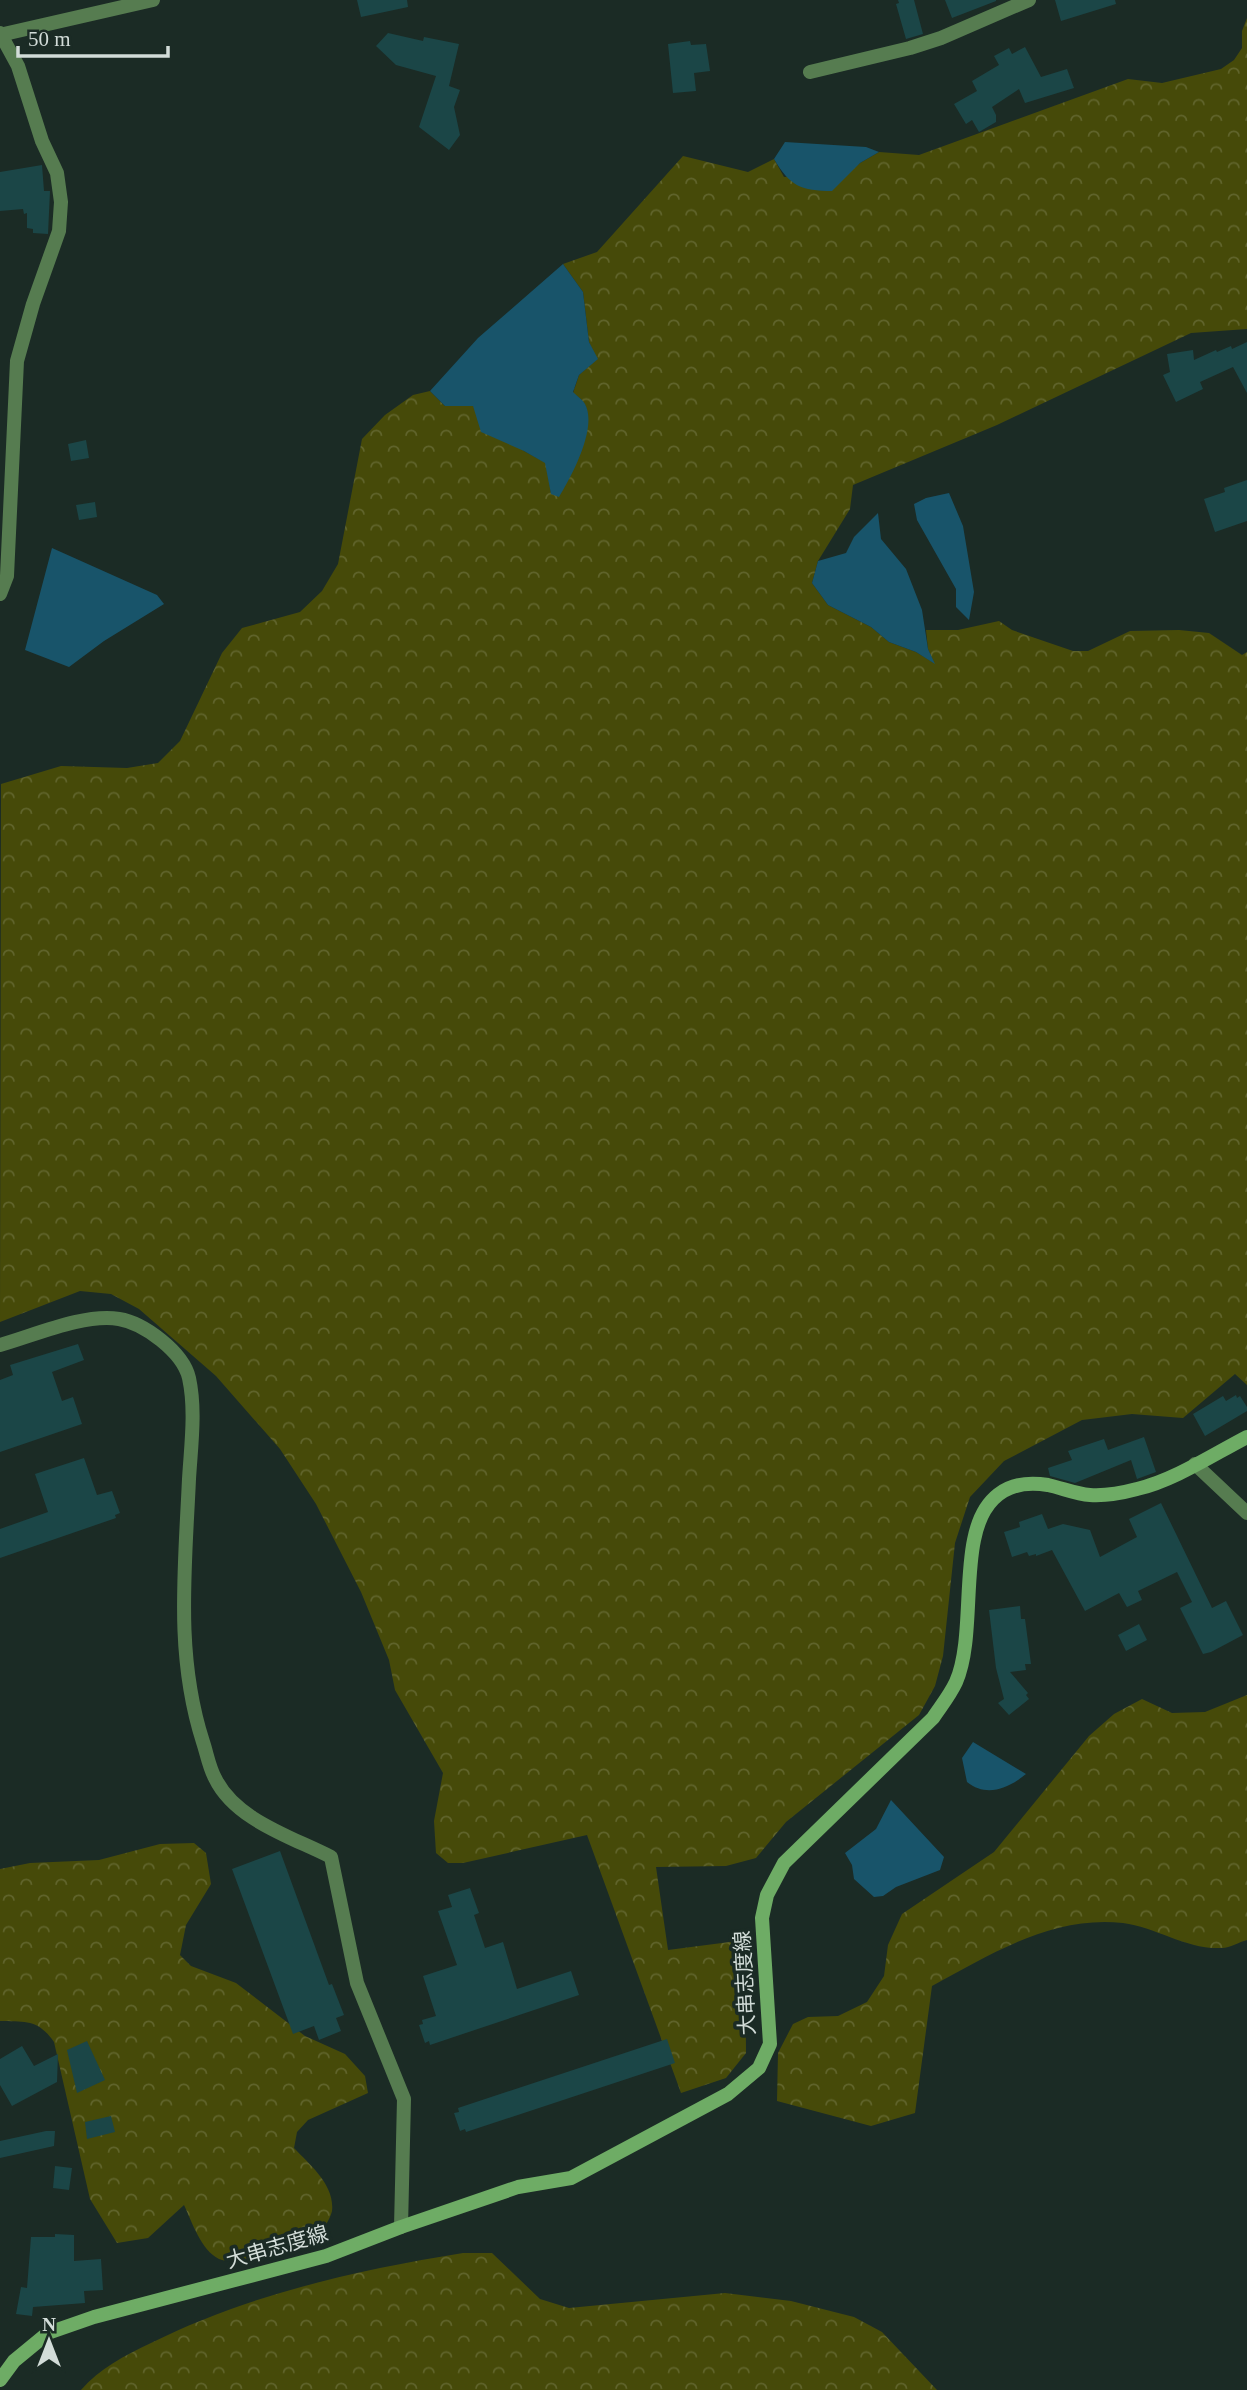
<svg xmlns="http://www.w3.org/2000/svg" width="1247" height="2390" font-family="'Times New Roman','Noto Sans JP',serif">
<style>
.forest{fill:url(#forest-crowns)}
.water{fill:#18546a}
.building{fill:#1b4647}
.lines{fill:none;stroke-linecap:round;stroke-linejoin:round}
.street{stroke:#567c50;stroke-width:14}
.secondary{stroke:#6eac65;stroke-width:14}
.labels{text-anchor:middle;stroke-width:7;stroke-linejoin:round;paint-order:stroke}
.street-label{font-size:21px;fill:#d2dcd8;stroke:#1b2b25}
</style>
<defs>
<pattern id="forest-crowns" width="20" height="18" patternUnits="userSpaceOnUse" patternTransform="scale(1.75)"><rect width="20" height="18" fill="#464a09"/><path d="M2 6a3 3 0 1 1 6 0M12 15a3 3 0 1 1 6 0" fill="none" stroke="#60642c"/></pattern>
</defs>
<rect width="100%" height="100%" fill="#1b2b25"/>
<path class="forest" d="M1247,18V329L1191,333L997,425L853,485L850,509L818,561L812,583L828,605L871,627L889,642L916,652L934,663L928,649L926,630H958L999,621L1012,630L1073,651H1088L1130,631L1179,630L1209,633L1242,655L1247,652V1385L1235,1374L1183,1418L1132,1414L1082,1420L1004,1461L970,1497L955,1543L943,1656L935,1686L919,1715L786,1822L756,1858L726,1866L656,1867L668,1950L745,1940L746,2053L726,2078L681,2093L587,1835L463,1863H448L436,1853L434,1821L443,1773L395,1690L389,1660L361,1592L316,1504L280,1449L216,1376L139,1309L111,1294L80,1291L0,1322L1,784L61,766L127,768L158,763L180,741L222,653L242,628L300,612L322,591L338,564L362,439L385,415L413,395L430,391L445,406H473L524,451L546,463L551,493C563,473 597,428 585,405C583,400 577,396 573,393L579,375L597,359L589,342L583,292L563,264L597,252L683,156L748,172L774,159L784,177L850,171L860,163L879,152L919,155L1128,79L1162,83L1221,69L1234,60L1242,48V31Z
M1247,1695V1940C1239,1942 1230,1948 1222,1948C1187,1950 1156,1927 1123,1923C1053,1915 991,1954 932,1986L915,2113L871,2126L777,2101L778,2053L793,2024L808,2017L838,2016L867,2002L884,1976L888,1945L902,1914L994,1852L1089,1736L1114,1714L1142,1699L1172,1713L1205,1712Z
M194,1843L206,1853L211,1884L186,1925L180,1955L191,1966L236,1983L305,2036L345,2054L365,2076L368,2093L308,2120L297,2132L294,2148C310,2165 335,2185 332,2211C331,2215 328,2222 325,2226C311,2242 239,2268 219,2259C201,2250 192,2222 184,2205L148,2238L117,2243L90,2199L54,2042C38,2019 26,2022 0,2021V1869L30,1863L99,1860L160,1844Z
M463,2253H492L540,2299L569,2308L725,2293L791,2301L854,2317L882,2332L937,2390H81C100,2368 124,2356 151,2343C247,2295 357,2270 463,2253Z"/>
<path class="water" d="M785,142L866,147L879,152L860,163L832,191C801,191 790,186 774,159Z
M563,264L583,292L589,342L598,359L579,375L573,392C577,396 583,400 585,404C598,428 571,477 559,497L551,494L545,463L524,451L481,432L473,406H445L430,391L478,338Z
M949,493L963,526L974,592L969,620L956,607V589L917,520L914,504L926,498Z
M878,513L881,539L906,569L922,610L928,649L935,664L916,652L889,642L871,627L828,605L812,583L818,561L846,553L854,537Z
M52,548L157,595L164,604L104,641L69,667L25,650Z
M973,1742L1026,1774C1009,1788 987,1798 967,1782L962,1758Z
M891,1800L944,1857L940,1870L896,1887L883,1896L874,1897L854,1879L852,1865L845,1853L876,1829Z"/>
<path class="building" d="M357,0H407L408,7L361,17Z
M898,0H914L923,34L906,39L896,4L899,3Z
M945,0H996V1L952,18Z
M1055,0H1115L1116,4L1061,21Z
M388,33L423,41L424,37L459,44L449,86L460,90L454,107L460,135L449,150L419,127L436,76L396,65L376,46Z
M690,41L691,45L706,44L710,71L694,73L696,91L673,93L668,44Z
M1025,47L1041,77L1067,69L1074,88L1025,103L1019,89L992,107L996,115V122L979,132L972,120L966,124L954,104L977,91L972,81L999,65L994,56L1009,48L1012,54Z
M42,165L44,191H50L48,234L33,233V229L27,228V213L24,214L23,209L0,211V172Z
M1247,342V393L1233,367L1200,382L1203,389L1176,402L1163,375L1170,372L1167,354L1193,350L1194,360L1216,350L1217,352L1231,346L1232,349Z
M86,440L89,458L71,461L68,444Z
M1247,480V521L1215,532L1204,499L1225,492L1224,488Z
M95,502L97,517L79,520L76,505Z
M78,1344L84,1360L52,1372L62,1401L73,1397L82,1424L0,1452V1380L13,1375L10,1365Z
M1236,1395L1237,1398L1240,1396L1247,1407V1411L1205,1436L1193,1414L1223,1396L1226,1401Z
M1144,1437L1156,1472L1137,1479L1131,1460L1075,1483L1050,1476L1048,1468L1072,1460L1068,1451L1104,1439L1108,1450Z
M84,1458L97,1495L112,1491L120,1513L115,1515L116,1518L0,1558V1529L48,1512L35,1474Z
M1161,1503L1212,1608L1226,1601L1243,1635L1211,1652L1203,1654L1180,1608L1192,1602L1177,1572L1138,1591L1142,1600L1127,1607L1119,1593L1085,1611L1052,1550L1036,1556V1554L1029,1556L1027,1552L1012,1557L1004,1532L1020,1527L1019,1522L1042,1514L1048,1529L1063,1524L1090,1530L1100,1557L1137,1537L1129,1519Z
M1020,1606L1021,1619H1025L1031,1664H1025L1026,1670L1010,1672L1028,1693L1026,1695L1029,1699L1009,1715L998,1703L1004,1699L996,1668L989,1610Z
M1139,1624L1147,1640L1126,1651L1118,1635Z
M280,1851L329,1985L332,1984L344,2015L336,2018L341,2031L319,2040L314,2026L293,2034L232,1869Z
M470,1888L479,1913L474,1915L485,1948L503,1942L517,1989L571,1971L579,1995L430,2045L429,2041L425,2043L419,2025L423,2024L422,2020L436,2016L423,1976L457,1965L438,1911L452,1907L448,1895Z
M667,2039L675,2063L466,2132L465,2129L460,2131L454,2113L459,2112L458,2108Z
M87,2041L105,2080L77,2093L67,2050Z
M22,2046L34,2066L58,2054L57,2082L12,2106L0,2085V2059Z
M111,2116L115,2132L87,2139L85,2122Z
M46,2131H55L54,2146L0,2158V2141Z
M55,2166L72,2168L69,2190L53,2188Z
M55,2234L74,2235V2261L101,2259L103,2290L84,2291L85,2303L33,2307L32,2316L16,2314L21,2287L27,2288L31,2237H55Z"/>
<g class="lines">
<path class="street" d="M0,33L18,66L42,141L57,173L61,202L59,231L33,304L17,361L7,576L0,594
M0,35L153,0
M810,72L910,48L941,38L1029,0
M0,1345C33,1336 84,1313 119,1319C144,1323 183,1352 189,1378C196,1410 191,1446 189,1479C185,1569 175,1655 203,1742C207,1754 209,1767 215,1778C235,1820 292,1837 331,1857L357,1983L404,2099L401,2227
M1195,1464L1247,1513"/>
<path class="secondary" d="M0,2380L14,2361L48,2333L94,2317L326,2256L401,2227L518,2187L571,2178L728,2094L759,2068L770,2044L762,1918L767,1895L784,1863L933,1718C941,1706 950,1695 956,1682C972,1646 965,1582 974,1540C982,1499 1006,1478 1048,1485C1062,1488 1076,1494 1090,1495C1105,1496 1122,1493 1137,1489C1173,1481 1214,1454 1247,1437"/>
</g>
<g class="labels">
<g class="street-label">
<text transform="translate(745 1983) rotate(-93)" y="7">大串志度線</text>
<text transform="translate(277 2247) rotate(-16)" y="7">大串志度線</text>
</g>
</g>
<g transform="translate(49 2341)" stroke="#1b2b25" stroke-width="5" paint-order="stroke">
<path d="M0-5L12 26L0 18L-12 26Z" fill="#d2dcd8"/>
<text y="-10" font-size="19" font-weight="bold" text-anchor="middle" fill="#d2dcd8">N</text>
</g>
<path d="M18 46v10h150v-10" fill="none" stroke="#d2dcd8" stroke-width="3.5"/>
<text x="28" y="46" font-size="21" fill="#d2dcd8" stroke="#1b2b25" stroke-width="5" paint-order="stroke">50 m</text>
</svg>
